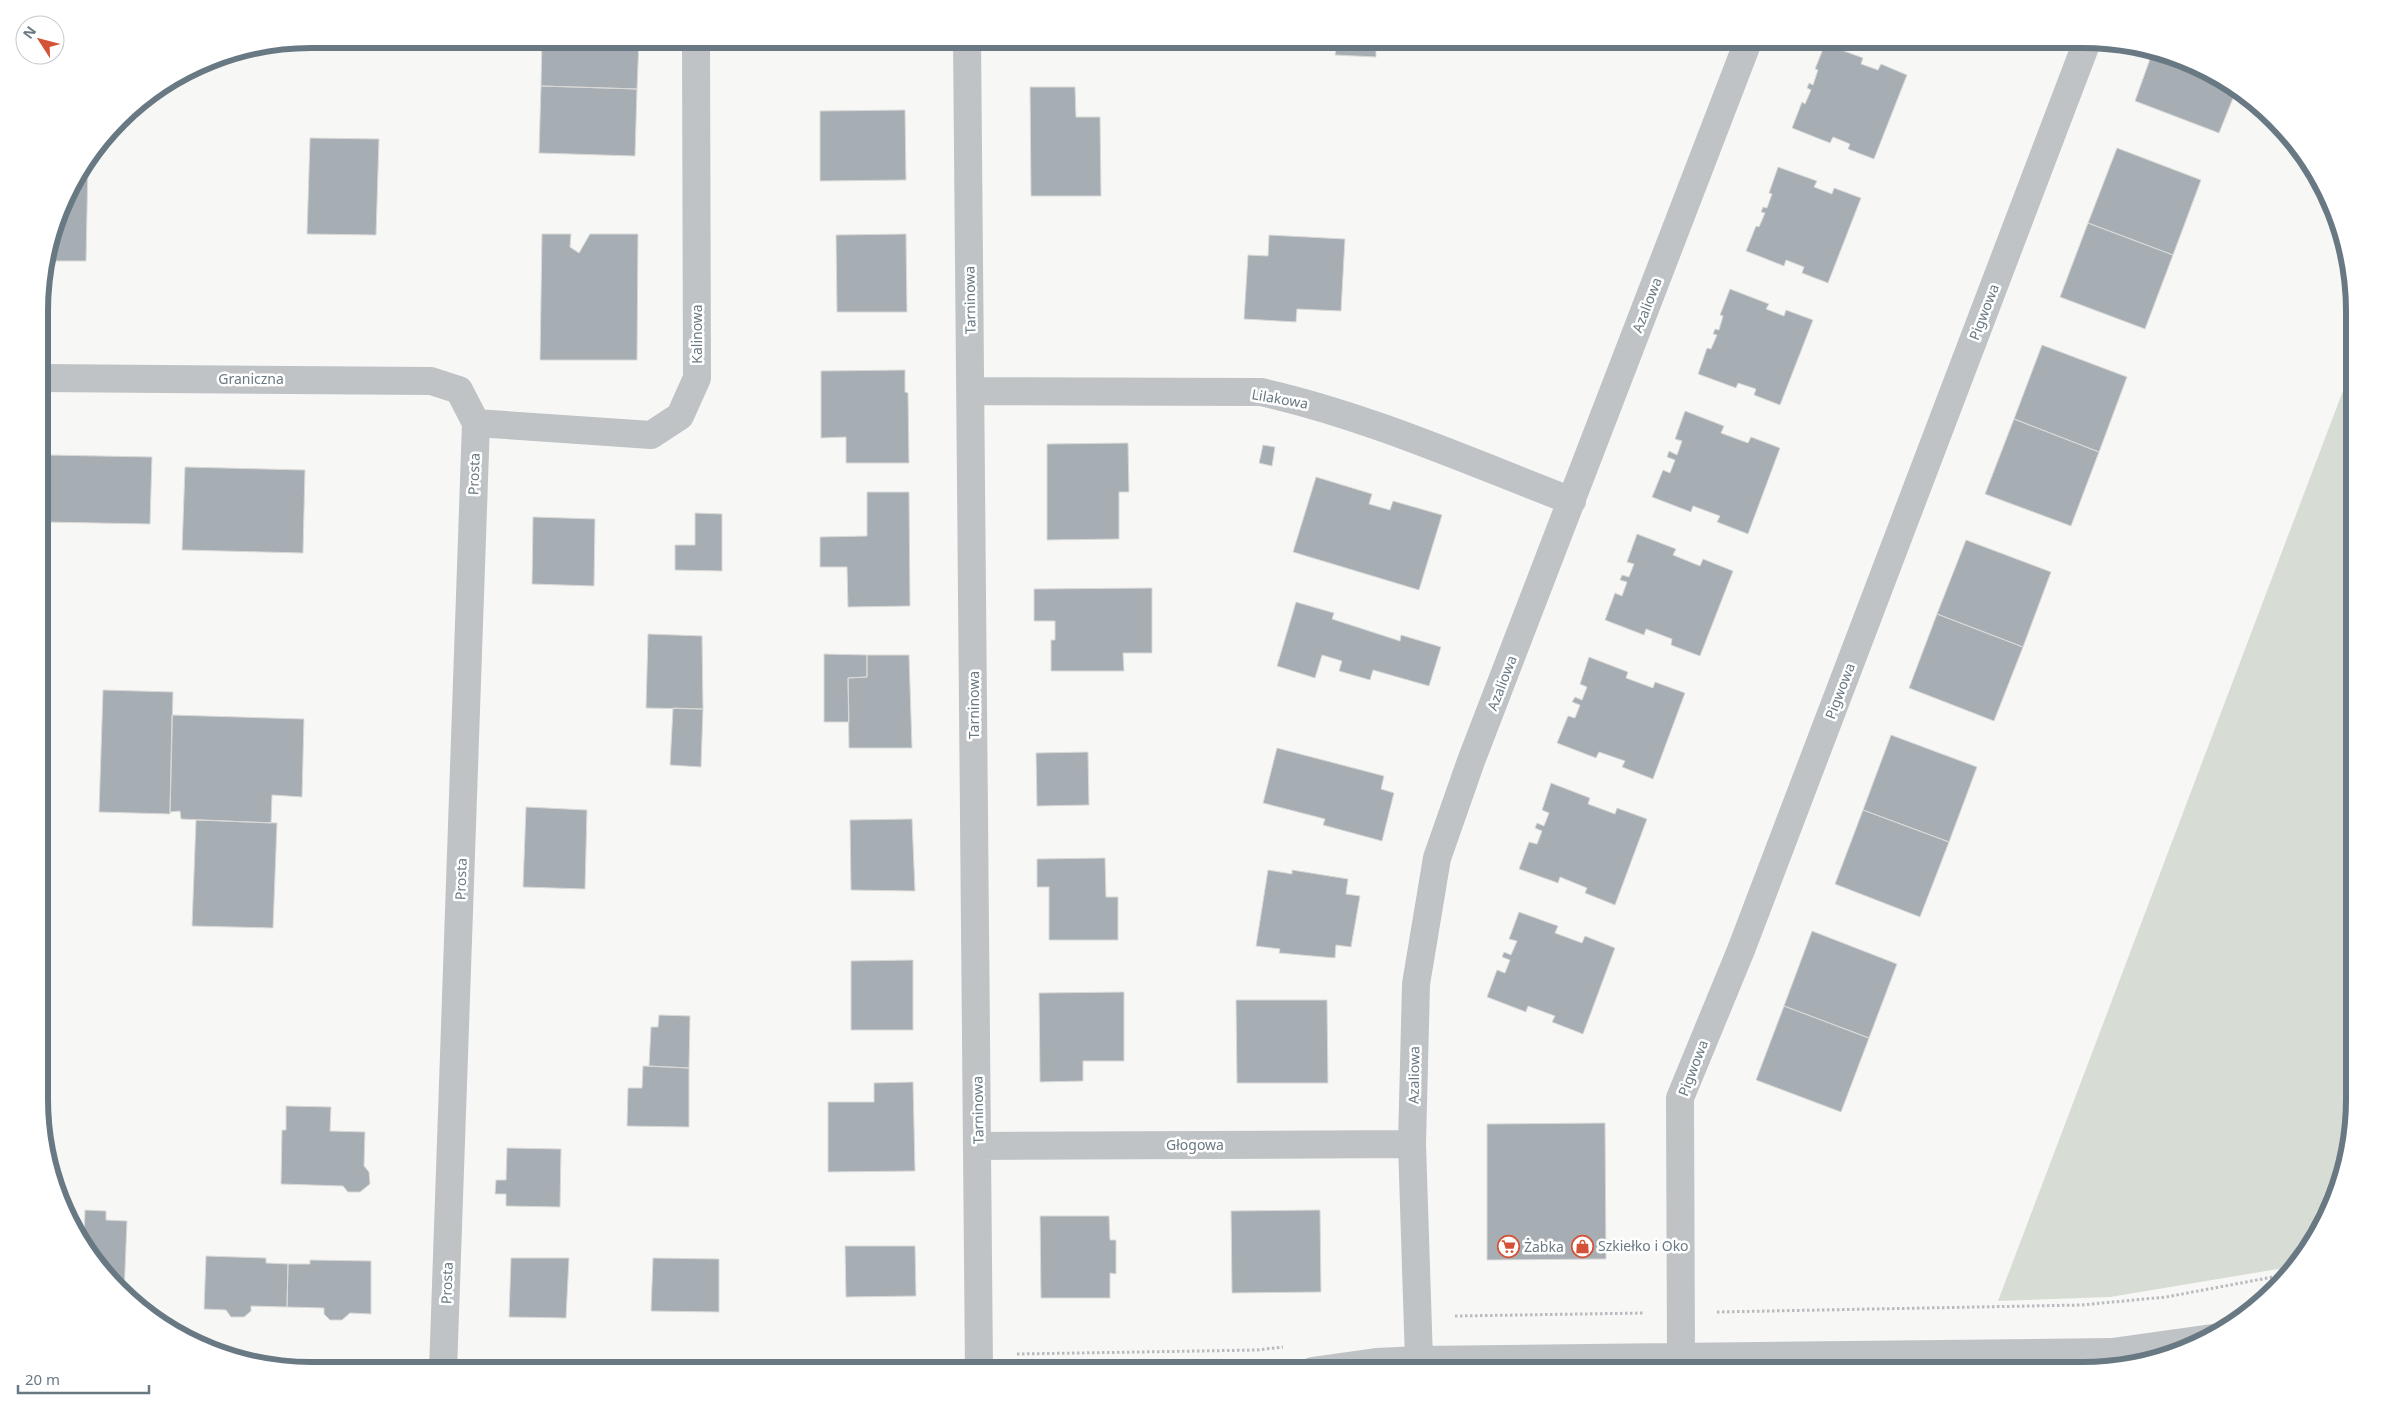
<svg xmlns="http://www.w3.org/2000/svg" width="2394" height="1410" font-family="'Noto Sans',sans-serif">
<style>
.green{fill:#d7dcd4}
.building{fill:#a7aeb3;stroke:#d9d9d7}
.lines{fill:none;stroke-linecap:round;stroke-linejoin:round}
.path{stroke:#b9bcbe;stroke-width:3;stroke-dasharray:2.5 2.5;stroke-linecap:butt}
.minor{stroke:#bfc3c6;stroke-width:28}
.labels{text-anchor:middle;stroke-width:5;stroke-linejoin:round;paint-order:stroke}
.street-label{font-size:14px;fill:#697983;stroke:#fff}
.poi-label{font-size:14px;fill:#697983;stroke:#fff;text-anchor:start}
.rim{fill:none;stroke:#697983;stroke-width:6}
</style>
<rect width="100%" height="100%" fill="#f7f7f5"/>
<path class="green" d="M2355,359V1117L2341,1187L2319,1236L2296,1266L2110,1297L1998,1301Z"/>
<path class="building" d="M542,39H639L637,89L541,86Z
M1029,39H1099V50H1029Z
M1257,39H1376V57L1335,55L1336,49L1257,46Z
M1825,44L1863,58L1861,64L1878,70L1881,64L1907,75L1874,159L1848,149L1850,144L1833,137L1830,143L1792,128L1802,102L1805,104L1811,90L1807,88L1809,83L1813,85L1818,70L1815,69Z
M2154,48L2220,75L2237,88L2219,133L2135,101Z
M541,86L637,89L635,156L539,153Z
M1030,87H1075L1076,117H1100L1101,196H1031Z
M905,110L906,180L820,181V111Z
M310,138L379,139L376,235L307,234Z
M2117,148L2201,180L2173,255L2088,223Z
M88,163L86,261H45L67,190Z
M1778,167L1817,181L1814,187L1832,194L1834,188L1861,198L1828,283L1802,273L1804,267L1786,260L1784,266L1746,251L1756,226L1759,227L1765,213L1761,212L1763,207L1767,208L1772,194L1769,193Z
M2088,223L2173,255L2145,329L2060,297Z
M542,234H571L570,247L579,253L590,234H638L637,360H540Z
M906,234L907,312H837L836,235Z
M1269,235L1345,239L1341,311L1297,309L1296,322L1244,319L1248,255L1268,256Z
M1730,289L1769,304L1766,309L1784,316L1786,310L1813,320L1780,405L1754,395L1756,389L1738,383L1736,388L1698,374L1707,348L1711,349L1717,335L1713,334L1715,329L1719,330L1723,316L1720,315Z
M2042,345L2127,377L2099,452L2014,419Z
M905,370V392L908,393L909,463H846V437L821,438V371Z
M1685,411L1724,426L1721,433L1748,443L1751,437L1780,448L1748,534L1717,522L1720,516L1693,506L1691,512L1652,497L1663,470L1670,473L1675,460L1667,457L1669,451L1677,455L1682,441L1675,439Z
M2014,419L2099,452L2071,526L1985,494Z
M1128,443L1129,492H1119V539L1047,540V444Z
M1263,445L1275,447L1272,466L1259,463Z
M48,455L152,457L150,524L46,522Z
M185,467L305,470L303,553L182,550Z
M1316,477L1372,494L1369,504L1390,510L1393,501L1442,515L1419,590L1293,552Z
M867,492H909L910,606L848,607L847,567H820V537L867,536Z
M695,513L722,514V571L675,570V545H695Z
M533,517L595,519L594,586L532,584Z
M1637,534L1676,549L1673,555L1700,566L1703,559L1733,571L1700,656L1671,645L1672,639L1646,629L1644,635L1605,620L1615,593L1622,596L1627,582L1620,580L1622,575L1629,577L1634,564L1627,562Z
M1966,540L2051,572L2023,647L1937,614Z
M1152,588V653H1123L1124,671H1051V640H1055V621H1034V589Z
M1296,602L1334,613L1332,619L1400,641L1401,635L1441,647L1429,686L1373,670L1370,680L1339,671L1342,661L1322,655L1315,678L1277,666Z
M1937,614L2023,647L1994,721L1909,688Z
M648,634L702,636L703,709L646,708Z
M824,654L867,655V677L848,678L849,722H824Z
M867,655H909L912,748H849L848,678L867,677Z
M1589,657L1628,672L1626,678L1653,688L1655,682L1685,693L1653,779L1622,767L1625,761L1599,752L1596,758L1557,743L1568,716L1575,718L1580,705L1572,702L1575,697L1582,700L1587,687L1580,684Z
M103,690L173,692L170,814L99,812Z
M673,708L703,709L701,767L670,765Z
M172,715L304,719L302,797L272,795L271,823L181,819L180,811L170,812Z
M1891,735L1977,767L1949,842L1863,810Z
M1277,748L1384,776L1381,789L1394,793L1382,841L1323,825L1325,819L1263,803Z
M1088,752L1089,805L1037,806L1036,753Z
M1551,783L1590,798L1588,804L1615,814L1617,808L1647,819L1615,905L1585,893L1587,888L1560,877L1558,883L1519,869L1529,842L1537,844L1542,831L1535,828L1537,823L1544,826L1549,813L1542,810Z
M526,807L587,810L585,889L523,887Z
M1863,810L1949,842L1920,917L1835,884Z
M912,819L915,891L851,890L850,820Z
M196,820L277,823L273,928L192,926Z
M1105,858L1106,897H1118V940H1049V887H1037V859Z
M1268,870L1292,874V870L1348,879L1346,894L1360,896L1351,947L1336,945L1335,958L1279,953L1280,949L1256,946Z
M1519,912L1558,926L1555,933L1582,943L1585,936L1615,948L1583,1034L1552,1022L1555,1016L1528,1006L1526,1012L1487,997L1497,970L1505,973L1510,960L1502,957L1504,952L1511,955L1517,941L1509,939Z
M1812,931L1897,964L1869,1038L1784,1006Z
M913,960V1030H851V961Z
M1124,992V1061H1083V1081L1040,1082L1039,993Z
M1236,1000H1327L1328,1083H1237Z
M1784,1006L1869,1038L1841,1112L1756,1080Z
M659,1015L690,1016L689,1068L649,1066L651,1027H658Z
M643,1066L689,1068V1127L627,1126L628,1088H642Z
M913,1082L915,1171L828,1172V1102H874V1083Z
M286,1106L331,1107L330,1131L365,1132L364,1166L369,1172L370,1184L360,1192H348L343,1186L281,1184L282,1130H286Z
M1605,1123L1606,1259L1487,1260V1124Z
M507,1148L561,1149L560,1207L506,1206V1194H495L496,1180H506Z
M85,1210L106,1211V1220L127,1221L124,1296L84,1250L79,1240H84Z
M1320,1210L1321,1292L1232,1293L1231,1211Z
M1040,1216H1109L1110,1240H1116V1274L1110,1273V1298H1041Z
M845,1246H915L916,1296L846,1297Z
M206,1256L266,1258V1263L288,1264L287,1307L251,1306V1311L244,1317H231L226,1310L204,1309Z
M511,1258H569L566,1318L509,1317Z
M653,1258L719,1259V1312L651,1311Z
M310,1260L371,1261V1314L350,1313L342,1320H330L324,1314V1308L287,1307L288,1264H310Z"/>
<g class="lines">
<path class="path" d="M1717,1312L2081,1305L2166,1297L2289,1274
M1455,1316L1644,1313
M1017,1354L1257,1350L1283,1347"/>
<path class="minor" d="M967,39L979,1371
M41,378L431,381L459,390L476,423L443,1371
M971,391L1261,392C1368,416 1470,462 1572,501
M476,423L651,435L680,416L697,378L696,39
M978,1146L1412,1144
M1681,1358L1680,1098L1741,950L2088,39
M1419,1360L1412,1144L1416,984L1437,858L1471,761L1749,39
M1312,1371L1376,1362L1419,1360L2112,1352L2212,1338"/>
</g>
<defs>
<symbol id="shop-ring" viewBox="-11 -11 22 22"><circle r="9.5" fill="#fff" stroke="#d45338" stroke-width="1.5"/><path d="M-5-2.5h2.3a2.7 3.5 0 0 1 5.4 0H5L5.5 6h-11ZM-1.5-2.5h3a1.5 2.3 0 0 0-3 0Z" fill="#d45338"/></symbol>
<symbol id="supermarket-ring" viewBox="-11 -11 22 22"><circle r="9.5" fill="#fff" stroke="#d45338" stroke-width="1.5"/><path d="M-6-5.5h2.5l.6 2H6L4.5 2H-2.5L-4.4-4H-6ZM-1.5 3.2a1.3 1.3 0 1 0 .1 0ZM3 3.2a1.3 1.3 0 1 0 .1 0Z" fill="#d45338"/></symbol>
</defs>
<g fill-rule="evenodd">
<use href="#shop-ring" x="1570" y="1234" width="25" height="25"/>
<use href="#supermarket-ring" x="1496" y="1234" width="25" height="25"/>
</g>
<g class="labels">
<g class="street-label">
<text transform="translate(970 300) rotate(-91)" y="5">Tarninowa</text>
<text transform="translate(1647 305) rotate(-69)" y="5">Azaliowa</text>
<text transform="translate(1984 312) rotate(-69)" y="5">Pigwowa</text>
<text transform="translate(697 334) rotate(-90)" y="5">Kalinowa</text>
<text x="251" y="384">Graniczna</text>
<text transform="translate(1280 399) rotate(10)" y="5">Lilakowa</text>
<text transform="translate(474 474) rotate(-88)" y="5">Prosta</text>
<text transform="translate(1502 683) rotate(-69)" y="5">Azaliowa</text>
<text transform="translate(1840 691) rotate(-69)" y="5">Pigwowa</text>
<text transform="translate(974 705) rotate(-90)" y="5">Tarninowa</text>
<text transform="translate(461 879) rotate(-88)" y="5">Prosta</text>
<text transform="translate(1693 1068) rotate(-69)" y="5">Pigwowa</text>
<text transform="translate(1414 1075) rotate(-89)" y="5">Azaliowa</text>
<text transform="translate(978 1110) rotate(-91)" y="5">Tarninowa</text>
<text x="1195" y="1150">Głogowa</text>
<text transform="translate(447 1283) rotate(-88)" y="5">Prosta</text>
</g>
<g class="poi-label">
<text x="1598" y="1251">Szkiełko i Oko</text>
<text x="1524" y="1252">Żabka</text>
</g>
</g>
<path d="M0 0H2394V1410H0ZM311 48H2083A263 263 0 0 1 2346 311V1099A263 263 0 0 1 2083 1362H311A263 263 0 0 1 48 1099V311A263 263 0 0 1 311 48Z" fill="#fff" fill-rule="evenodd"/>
<path class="rim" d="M311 48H2083A263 263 0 0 1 2346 311V1099A263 263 0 0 1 2083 1362H311A263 263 0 0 1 48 1099V311A263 263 0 0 1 311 48Z"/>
<g transform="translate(40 40) rotate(306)"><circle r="24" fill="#ffffff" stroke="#c3c9cd"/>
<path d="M0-4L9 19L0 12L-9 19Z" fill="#d45338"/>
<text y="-8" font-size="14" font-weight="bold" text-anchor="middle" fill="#697983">N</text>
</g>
<path d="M18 1385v8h131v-8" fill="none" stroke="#697983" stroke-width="2.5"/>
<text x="25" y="1385" font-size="15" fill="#697983" stroke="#ffffff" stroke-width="4" paint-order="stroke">20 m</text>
</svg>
